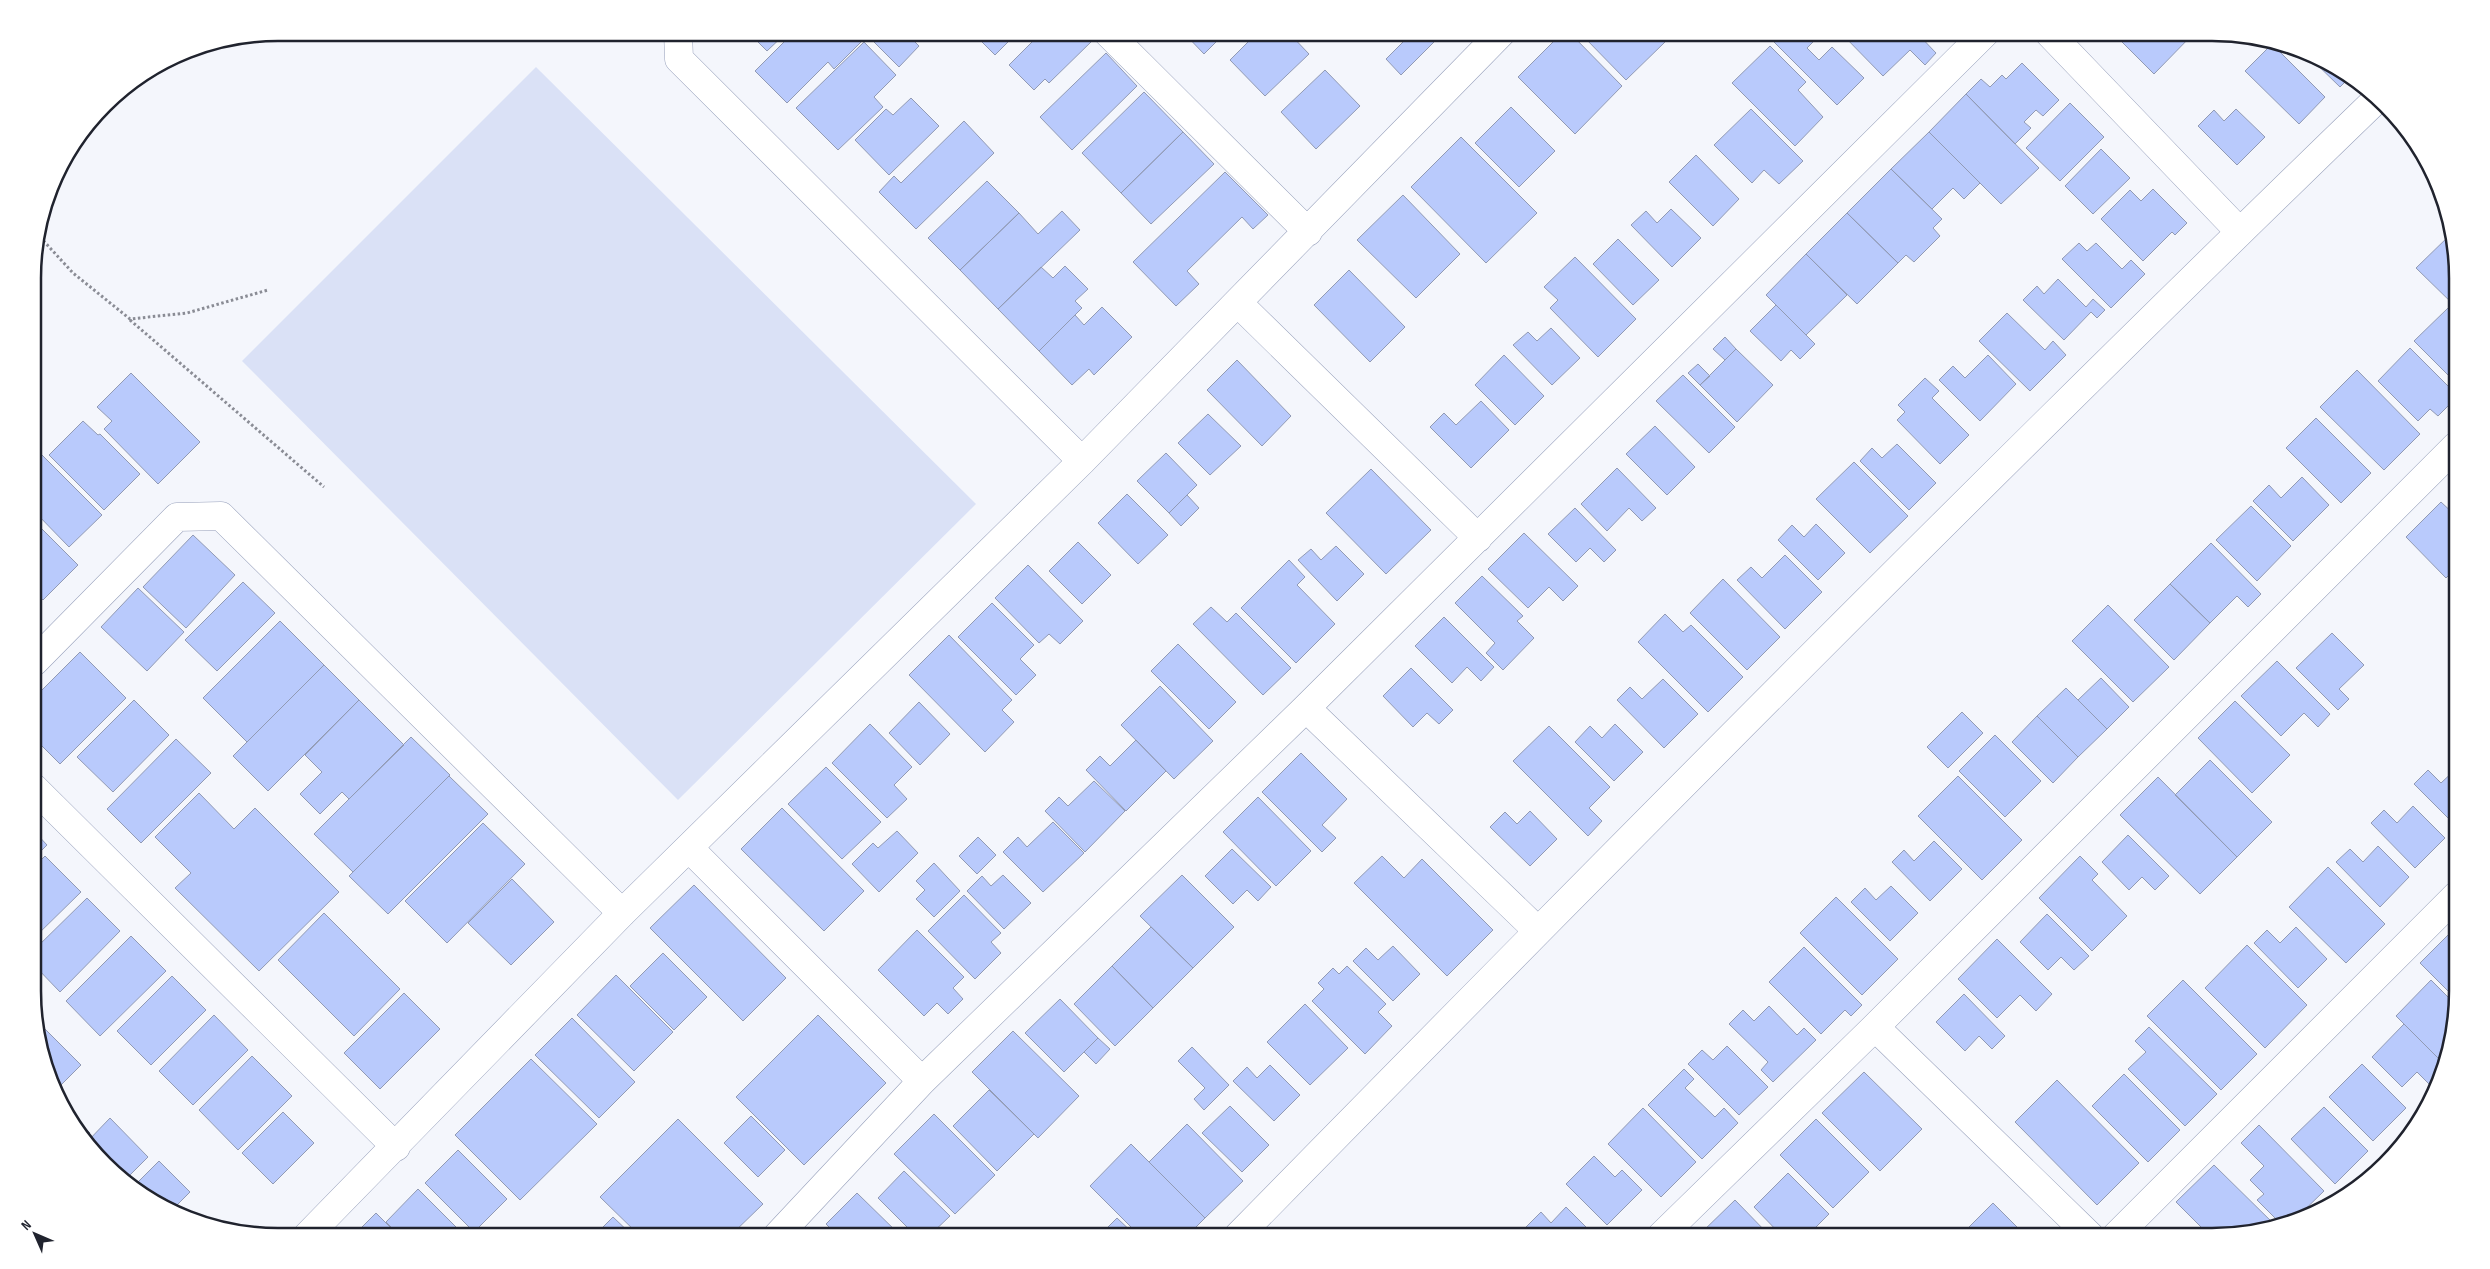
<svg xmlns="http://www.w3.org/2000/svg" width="2490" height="1269" font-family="'Sofia Sans Condensed',sans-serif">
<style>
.green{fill:#dae1f6}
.building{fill:#b9cafc;stroke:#919ab4}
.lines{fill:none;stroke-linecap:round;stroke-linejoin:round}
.minor-casing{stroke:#97a0bb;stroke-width:29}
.path{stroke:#8a8c95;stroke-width:3;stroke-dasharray:2.5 2.5;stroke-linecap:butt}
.minor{stroke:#fff;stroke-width:28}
.rim{fill:none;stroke:#20232e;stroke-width:2.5}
</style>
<rect width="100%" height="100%" fill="#f4f6fc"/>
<path class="green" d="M536,67L976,504L678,800L242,361Z"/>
<path class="building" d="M748,32H787L767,51Z
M794,32H871L834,69L828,62L787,103L755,71Z
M871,32H905L919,46L899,67L868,36Z
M987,32H1018L995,55L980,40Z
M1042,32H1085L1093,40L1049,83L1045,79L1034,90L1009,65Z
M1183,32H1226L1204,54Z
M1258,32H1288L1309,54L1265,96L1230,60Z
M1413,32H1444L1401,75L1386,59Z
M1563,32H1569L1622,86L1575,134L1518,77Z
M1587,32H1656L1665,42L1626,80L1583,36Z
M1772,32H1823L1807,48L1819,60L1832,47L1864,78L1837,105L1768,36Z
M1840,32H1916L1936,53L1925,65L1910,50L1883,76Z
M2123,32H2195L2154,74L2118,38Z
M864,42L896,75L874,97L883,107L838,150L796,108Z
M2272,44L2325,97L2299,124L2245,71Z
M1770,46L1806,82L1798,90L1823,117L1795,146L1732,83Z
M2304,52L2321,58L2350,77L2340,87Z
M1106,53L1137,86L1072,150L1040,117Z
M2022,63L2059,100L2043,116L2036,110L2024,122L2031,128L2015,144L1966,94L1981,79L1990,87L2002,75L2006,79Z
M1325,70L1360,106L1316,149L1281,112Z
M1144,92L1183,132L1121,193L1082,153Z
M1966,94L2039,168L2001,204L1929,132Z
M911,98L939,126L889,175L855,140L886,109L893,115Z
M2070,103L2104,137L2060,181L2026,148Z
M1511,107L1555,151L1519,187L1475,143Z
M1751,109L1803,161L1779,184L1764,170L1752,183L1714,145Z
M2236,109L2265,137L2237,165L2198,126L2214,110L2224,121Z
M964,121L994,153L916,229L879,192L894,176L901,183Z
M1183,132L1214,164L1151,224L1121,193Z
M1929,132L1980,183L1964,199L1953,188L1932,209L1891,169Z
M1461,137L1537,213L1486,263L1411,187Z
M2101,149L2130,178L2093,214L2065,186Z
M1696,155L1739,199L1713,226L1669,182Z
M1891,169L1942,219L1933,228L1940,236L1914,262L1906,255L1898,263L1847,213Z
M1225,172L1268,215L1253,229L1242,217L1187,271L1199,284L1176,306L1133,262Z
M987,181L1019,213L960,270L928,238Z
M2153,189L2187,223L2175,235L2172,232L2143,261L2101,219L2130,190L2141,201Z
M1403,195L1460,254L1416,298L1357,240Z
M1671,209L1701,238L1672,267L1631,225L1646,211L1657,223Z
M1062,211L1080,230L998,309L960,270L1019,213L1038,234Z
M1847,213L1898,263L1857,304L1806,254Z
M2451,234L2455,247L2456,307L2416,268Z
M1618,239L1659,280L1633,305L1593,264Z
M2079,243L2087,251L2096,243L2122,269L2131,260L2145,274L2111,308L2062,259Z
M1806,254L1847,295L1806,335L1766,295Z
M1575,257L1636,319L1598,357L1550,308L1558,300L1544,287Z
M1065,266L1088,289L1075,301L1082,308L1039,351L998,309L1041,267L1053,278Z
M1349,270L1405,327L1370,362L1314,305Z
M2058,279L2086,307L2093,299L2105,310L2097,318L2091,312L2064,340L2023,300L2037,286L2044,294Z
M1776,305L1815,344L1800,359L1791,350L1781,361L1750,331Z
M1102,307L1132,337L1094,375L1089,369L1072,385L1039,351L1075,315L1084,325Z
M2448,308L2456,316V383L2414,341Z
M2007,313L2045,350L2053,341L2066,355L2030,391L1979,341Z
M1551,328L1580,358L1552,385L1513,345L1528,332L1537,341Z
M1725,337L1736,349L1725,360L1713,349Z
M2410,348L2456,394V398L2438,416L2430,409L2418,421L2378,381Z
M1736,349L1773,385L1737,422L1700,385Z
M1504,355L1544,396L1515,425L1475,385Z
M1988,355L2016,384L1980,421L1939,380L1953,366L1965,378Z
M1237,360L1291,416L1262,446L1207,390Z
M1698,364L1710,376L1700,385L1688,373Z
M2357,370L2420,434L2384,470L2320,407Z
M131,373L200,442L158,484L104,429L112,421L97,407Z
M1683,375L1735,427L1709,453L1656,401Z
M1925,378L1939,391L1932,398L1969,435L1940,464L1897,420L1905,412L1898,405Z
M1481,401L1509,430L1471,468L1430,427L1444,413L1456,425Z
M1208,414L1241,446L1210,475L1178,443Z
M2316,418L2371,473L2341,503L2286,448Z
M83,421L98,435L100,434L140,474L104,510L49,455Z
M1655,426L1695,467L1667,495L1626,454Z
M1897,444L1936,483L1909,510L1860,461L1872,448L1882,458Z
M39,452L102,515L69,547L34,511L33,457Z
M1166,453L1197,485L1169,513L1137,481Z
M1854,462L1908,516L1870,553L1816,499Z
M1617,468L1656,508L1642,521L1629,508L1607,531L1581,504Z
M1371,469L1431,530L1386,574L1326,513Z
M2302,477L2329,505L2293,541L2253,501L2269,485L2281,498Z
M1127,494L1168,535L1138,564L1098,523Z
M1187,495L1199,508L1181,526L1169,513Z
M2441,502L2456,516V570L2455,569L2446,578L2406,537Z
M2251,506L2291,546L2257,581L2216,540Z
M1575,508L1616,550L1604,562L1590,548L1576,562L1548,534Z
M34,521L78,565L43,600L34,591Z
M1816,524L1845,553L1818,580L1778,540L1792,525L1804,537Z
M1524,533L1578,586L1563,601L1549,587L1528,608L1488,569Z
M193,535L235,575L186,628L143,587Z
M1078,542L1111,575L1082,604L1049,571Z
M2211,543L2261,594L2248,607L2237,596L2210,623L2170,584Z
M1336,546L1364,574L1337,601L1298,560L1311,549L1321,560Z
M1785,555L1822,592L1785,629L1737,580L1751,567L1762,578Z
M1289,560L1305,577L1297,585L1335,624L1296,663L1241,608Z
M1028,565L1083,621L1060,644L1049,634L1039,643L995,598Z
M1482,576L1523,616L1517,621L1534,638L1503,670L1486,653L1495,643L1455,603Z
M1723,579L1780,637L1747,670L1690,613Z
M243,582L275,613L217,671L185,640Z
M2170,584L2210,623L2174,660L2134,620Z
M138,588L184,632L147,671L101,627Z
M992,603L1034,645L1020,659L1036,675L1016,695L958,637Z
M2108,605L2169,667L2133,702L2072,641Z
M1211,607L1227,622L1236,613L1291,668L1263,695L1193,624Z
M1665,614L1683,632L1691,625L1743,677L1708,712L1638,642Z
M1444,617L1494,667L1481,681L1467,667L1452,683L1415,646Z
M280,621L324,665L247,742L203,698Z
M2332,633L2364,665L2339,689L2349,699L2338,710L2296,668Z
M949,635L1012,700L1002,710L1014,722L985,752L909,675Z
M1178,644L1236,702L1209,729L1151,671Z
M80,652L126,698L60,764L34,738V698Z
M2277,661L2330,714L2318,727L2304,713L2281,736L2241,696Z
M324,665L359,700L268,791L233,756Z
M1411,668L1453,710L1439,724L1427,713L1413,727L1383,696Z
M2101,678L2129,707L2107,729L2078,700Z
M1663,679L1698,714L1664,748L1617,700L1630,687L1642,699Z
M1160,686L1213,741L1174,779L1121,725Z
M2066,688L2107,729L2078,757L2037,716Z
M134,700L169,735L113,792L77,757Z
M359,700L404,745L349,799L342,792L320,814L300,794L322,772L305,755Z
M2235,701L2290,755L2252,793L2198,738Z
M919,702L950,734L920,765L889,733Z
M1962,712L1983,733L1948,768L1927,747Z
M2037,716L2078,757L2053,783L2012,742Z
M870,724L912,767L894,785L907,799L887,818L832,763Z
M1615,724L1643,752L1614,781L1575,742L1590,726L1602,738Z
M1549,726L1610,787L1589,808L1602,821L1588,836L1513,761Z
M1995,735L2041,781L2005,817L1959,771Z
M411,737L450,775L353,872L314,834Z
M176,739L211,773L141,843L107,809Z
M1136,740L1166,771L1126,811L1086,770L1100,756L1110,766Z
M1301,753L1347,799L1322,825L1336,838L1322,852L1262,792Z
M2210,760L2272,822L2237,857L2175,795Z
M826,767L881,822L842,859L788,804Z
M2457,768V827L2414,784L2428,770L2441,783Z
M449,776L488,814L388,914L349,876Z
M1958,776L2022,840L1982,880L1918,816Z
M2158,777L2237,857L2200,894L2120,815Z
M1094,781L1125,811L1085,852L1045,811L1059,797L1068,806Z
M199,793L234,829L255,808L339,892L259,971L175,888L191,873L155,837Z
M1258,797L1311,851L1276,886L1223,832Z
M2413,806L2445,838L2415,868L2371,823L2384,810L2397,823Z
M782,808L864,891L824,931L741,849Z
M1530,811L1557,839L1530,866L1490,827L1505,812L1517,824Z
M1053,822L1084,853L1043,892L1003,852L1018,837L1027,847Z
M483,823L525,864L447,943L405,901Z
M34,831L47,845L34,858Z
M897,831L918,853L879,892L852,864L873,843L878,848Z
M2128,835L2169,876L2155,890L2142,877L2129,890L2102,862Z
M978,837L996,855L977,874L959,856Z
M1934,841L1962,869L1930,901L1892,862L1904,850L1914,861Z
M2378,846L2409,877L2380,907L2336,862L2350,849L2363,862Z
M1232,849L1271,887L1258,901L1247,890L1233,904L1205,876Z
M45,856L81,892L34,938V867Z
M1382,856L1404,878L1422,859L1493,930L1447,976L1354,883Z
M2080,856L2098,874L2092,880L2127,916L2092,951L2039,898Z
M934,863L960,891L934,917L916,899L925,890L916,881Z
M2328,867L2385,924L2346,963L2289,907Z
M1003,875L1031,903L1004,929L967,891L982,876L991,886Z
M1182,875L1234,927L1193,968L1140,916Z
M512,879L554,922L511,965L468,923Z
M694,885L786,978L743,1021L650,928Z
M1891,886L1918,913L1890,941L1851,902L1865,888L1876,900Z
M964,895L1001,933L991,942L1001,953L975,979L928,931Z
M1836,897L1898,959L1862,995L1800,933Z
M87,898L120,931L60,992L35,966L34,950Z
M324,913L400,989L354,1036L278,960Z
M2047,914L2089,956L2074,970L2061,957L2048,970L2020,942Z
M2457,926V991L2456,999L2420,963Z
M1151,927L1193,968L1153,1008L1112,966Z
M2296,927L2327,959L2298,988L2254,943L2267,930L2280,943Z
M917,930L964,977L953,988L963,999L948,1014L937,1003L924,1016L878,970Z
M131,936L166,971L100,1036L66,1001Z
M1997,939L2052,994L2036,1011L2020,995L1997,1018L1958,979Z
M2247,945L2307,1005L2265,1048L2205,988Z
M1393,946L1420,974L1393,1001L1353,961L1366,948L1378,960Z
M1804,947L1862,1005L1851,1016L1845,1010L1821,1034L1769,982Z
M663,953L707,997L674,1030L630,986Z
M1112,966L1153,1008L1115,1046L1074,1004Z
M1347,966L1386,1004L1378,1012L1392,1026L1365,1054L1312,1001L1324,989L1318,983L1333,968L1339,974Z
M616,975L673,1032L634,1071L577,1015Z
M172,976L206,1010L151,1065L117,1031Z
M2183,980L2257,1054L2221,1090L2147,1016Z
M2431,980L2456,1005L2449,1054L2445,1065L2396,1016Z
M404,993L440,1029L380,1089L344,1053Z
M1964,994L2005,1036L1992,1049L1979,1036L1965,1051L1936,1022Z
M1060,999L1098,1038L1064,1072L1025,1033Z
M1305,1004L1348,1048L1310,1085L1267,1042Z
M1769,1006L1797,1035L1804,1028L1816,1040L1773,1082L1761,1070L1768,1062L1729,1024L1743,1010L1754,1021Z
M214,1015L248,1050L193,1105L159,1071Z
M818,1015L886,1083L804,1165L736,1097Z
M572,1018L635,1082L599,1118L535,1055Z
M40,1024L81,1065L55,1091L36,1028Z
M2404,1024L2445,1065L2443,1070L2429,1084L2417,1072L2402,1087L2372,1057Z
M2149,1027L2217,1094L2185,1126L2128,1069L2146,1052L2135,1041Z
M1013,1031L1079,1096L1038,1138L972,1072Z
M1098,1038L1110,1049L1096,1064L1084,1052Z
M1727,1046L1768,1087L1739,1115L1688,1064L1702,1050L1713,1060Z
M1192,1047L1229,1085L1204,1110L1194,1099L1205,1088L1178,1061Z
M252,1056L292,1096L238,1150L199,1110Z
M531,1059L597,1124L520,1200L455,1135Z
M2362,1064L2406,1108L2373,1141L2329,1097Z
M1270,1065L1300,1095L1274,1121L1233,1081L1247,1067L1257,1078Z
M1684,1069L1694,1079L1685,1088L1715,1117L1724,1108L1738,1123L1702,1159L1648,1105Z
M1864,1072L1922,1129L1880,1171L1822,1113Z
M2124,1074L2180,1130L2148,1162L2092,1106Z
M2057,1080L2139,1163L2097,1205L2015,1122Z
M989,1090L1034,1134L997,1171L953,1126Z
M63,1105L90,1133L83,1140Z
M1230,1106L1269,1145L1242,1172L1202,1133Z
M2324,1107L2368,1151L2335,1184L2291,1139Z
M1643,1108L1696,1162L1661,1197L1608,1144Z
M283,1112L314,1143L273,1184L242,1153Z
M934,1114L995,1175L955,1214L894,1154Z
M751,1116L785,1150L758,1177L724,1143Z
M110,1118L148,1157L124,1181L117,1176L86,1143Z
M678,1119L763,1204L730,1236H640L600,1197Z
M1816,1119L1869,1172L1833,1208L1780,1155Z
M1187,1124L1243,1181L1205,1218L1149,1162Z
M2259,1125L2324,1191L2290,1224L2282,1225L2257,1200L2264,1194L2250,1180L2264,1166L2241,1143Z
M1131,1144L1205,1218L1187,1236H1140L1090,1186Z
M458,1150L507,1199L474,1232L425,1183Z
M1594,1156L1615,1177L1622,1170L1642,1190L1607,1225L1566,1184Z
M159,1161L190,1192L171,1211L133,1187Z
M2214,1165L2276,1226L2227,1236H2210L2176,1202Z
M904,1171L950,1216L929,1236H916L878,1198Z
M1788,1173L1829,1214L1807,1236H1782L1754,1207Z
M418,1189L465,1236H400L386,1222Z
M857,1193L901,1236H838L826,1224Z
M1735,1200L1770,1236L1699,1235Z
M1993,1203L2026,1236H1960Z
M1566,1207L1595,1236H1534L1525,1228L1541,1212L1551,1223Z
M376,1213L399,1236H353Z
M613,1217L633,1236H594Z
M1117,1218L1136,1236H1099Z
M2200,1228L2208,1236H2192Z
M1083,1230L1089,1236H1077Z"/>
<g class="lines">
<defs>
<path id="minor" d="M678,32L679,59L1082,461
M1107,32L1308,232
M2048,32L2240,232
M1238,303L1478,538
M34,662L177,517L221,516L622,913
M1306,708L1538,931
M34,788L396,1147
M689,848L922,1081
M1875,1027L2090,1236
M307,1236L622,913L1082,461L1502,32
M777,1236L922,1081L1306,708L1986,32
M1238,1236C1614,853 1992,471 2378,98
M1661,1236L1875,1027L2456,446
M2116,1236L2457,895"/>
</defs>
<use href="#minor" class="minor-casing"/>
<path class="path" d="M40,237L73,273L130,319L187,313L268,290
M130,320L324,487"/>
<use href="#minor" class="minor"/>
</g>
<path d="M0 0H2490V1269H0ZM278 41H2212A237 237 0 0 1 2449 278V991A237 237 0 0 1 2212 1228H278A237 237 0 0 1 41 991V278A237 237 0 0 1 278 41Z" fill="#fff" fill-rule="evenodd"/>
<path class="rim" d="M278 41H2212A237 237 0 0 1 2449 278V991A237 237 0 0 1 2212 1228H278A237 237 0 0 1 41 991V278A237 237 0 0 1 278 41Z"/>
<g transform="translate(35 1234) rotate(315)" stroke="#ffffff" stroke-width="4" paint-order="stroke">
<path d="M0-4L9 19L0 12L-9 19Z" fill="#20232e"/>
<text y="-8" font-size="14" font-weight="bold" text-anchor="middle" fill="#20232e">N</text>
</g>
</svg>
